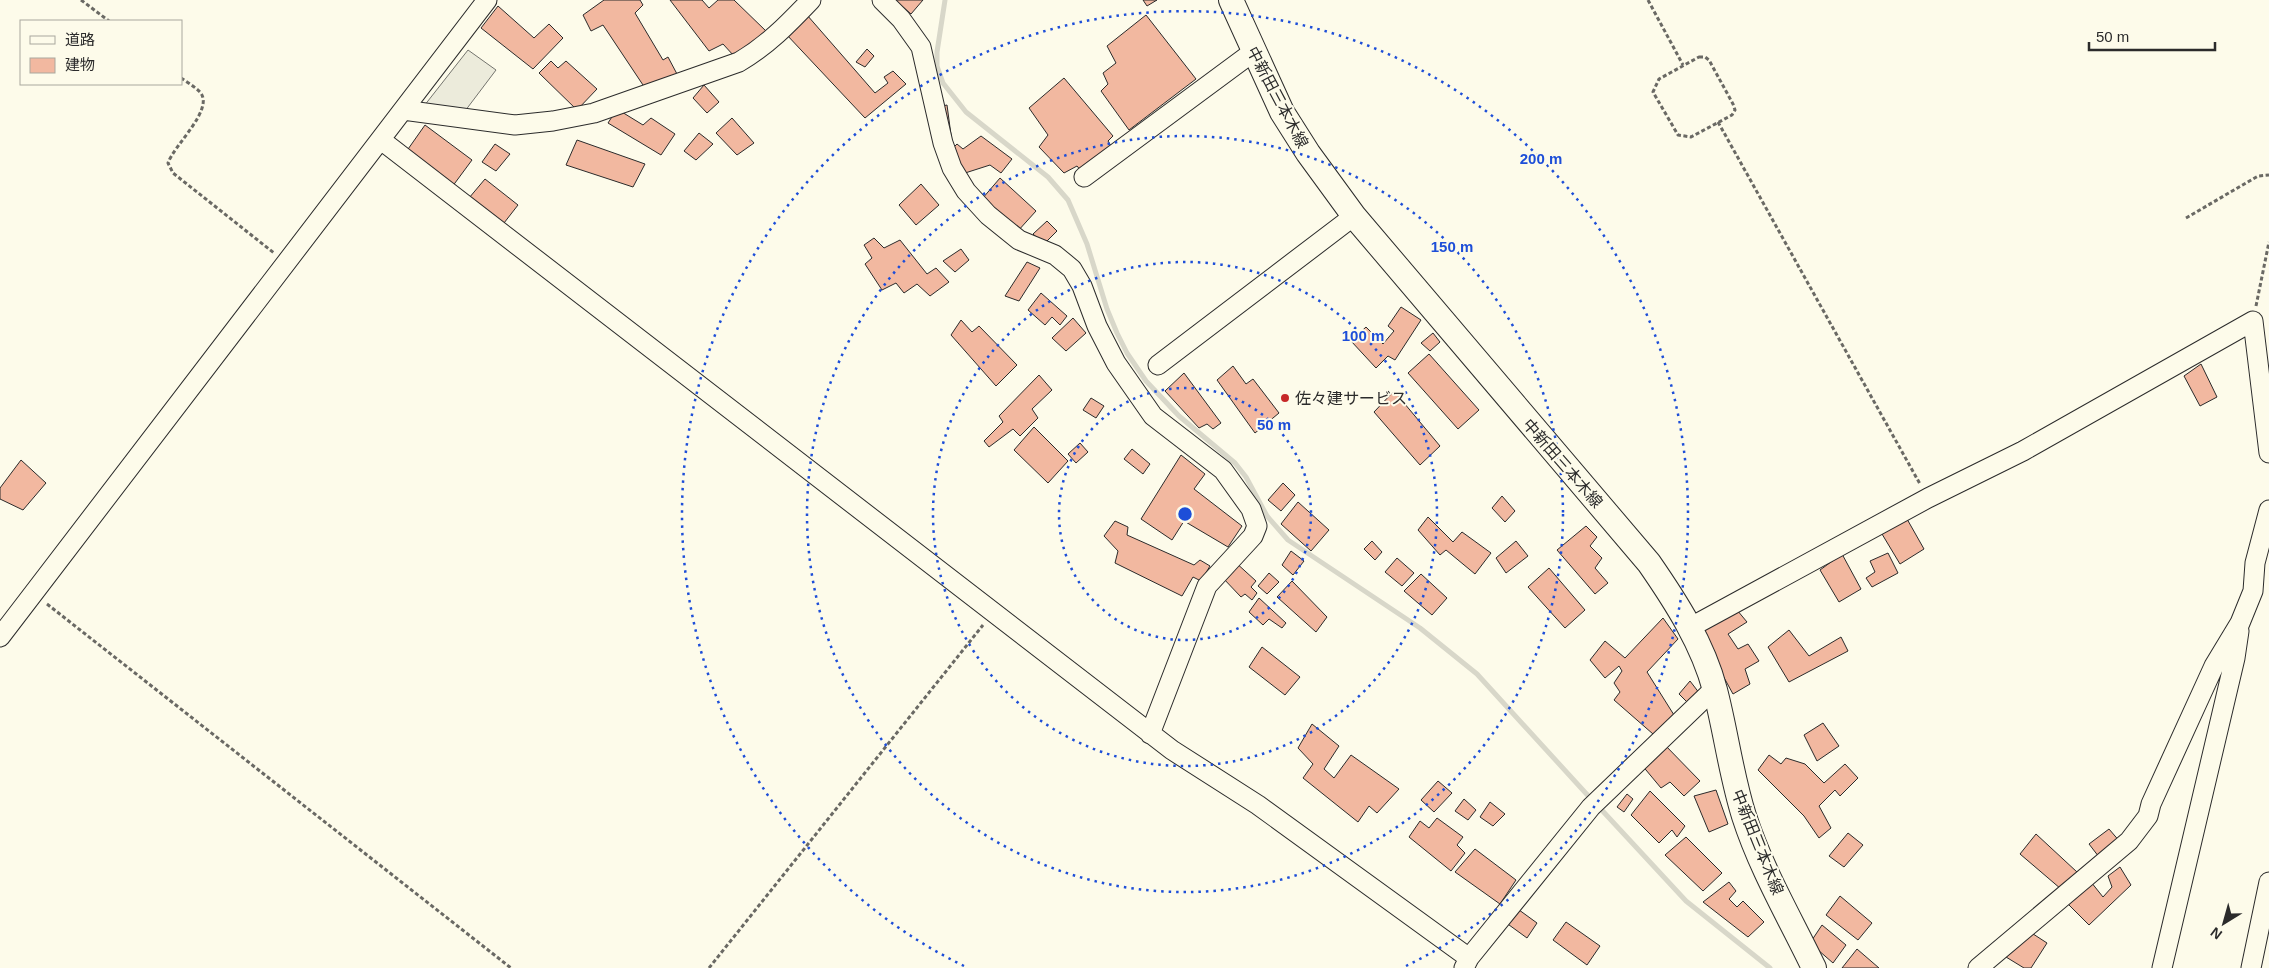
<svg xmlns="http://www.w3.org/2000/svg" width="2269" height="968" font-family="Helvetica,'Noto Sans JP',sans-serif">
<style>
.green{fill:#ecebdb;stroke:#74746e}
.lines{fill:none;stroke-linecap:round;stroke-linejoin:round}
.stream{stroke:#d8d7c9;stroke-width:5}
.building{fill:#f2b8a0;stroke:#2b2b2b}
.minor-casing{stroke:#2b2b2b;stroke-width:21}
.major-casing{stroke:#2b2b2b;stroke-width:26}
.path{stroke:#6a6964;stroke-width:3;stroke-dasharray:4 2.5;stroke-linecap:butt}
.minor{stroke:#fdfbea;stroke-width:19}
.major{stroke:#fdfbea;stroke-width:24}
.ring{fill:none;stroke:#1d4ed8;stroke-width:2.5;stroke-dasharray:2.5 5}
.poi-dot{fill:#c62828;stroke:#fdfbea;stroke-width:2}
.labels{text-anchor:middle;stroke-width:4;stroke-linejoin:round;paint-order:stroke}
.street-label{font-size:16px;fill:#2b2b2b;stroke:#fdfbea}
.poi-label{font-size:16px;fill:#2b2b2b;stroke:#fdfbea;text-anchor:start}
.centre{fill:#1d4ed8;stroke:#fdfbea;stroke-width:2.5}
.ring-label{font-size:15px;text-anchor:middle;font-weight:bold;fill:#1d4ed8;stroke:#fdfbea;stroke-width:4;stroke-linejoin:round;paint-order:stroke}
</style>
<rect width="100%" height="100%" fill="#fdfbea"/>
<path class="green" d="M468,50L496,70L462,115L424,106Z"/>
<g class="lines">
<path class="stream" d="M945,0L937,52V66L943,83L966,112L1048,177L1068,200L1087,244L1107,309L1117,333L1127,353L1146,381L1179,416L1235,463L1246,477L1267,516L1288,540L1420,628L1477,674L1592,800
M1598,806L1686,901L1770,968"/>
</g>
<path class="building" d="M604,0H640L643,5L635,13L663,60L668,57L677,74L645,88L603,25L591,31L583,15Z
M670,0H702L709,8L718,0H734L767,32L734,56L723,44L709,51Z
M895,0H923L911,14Z
M1143,0H1157L1147,6Z
M498,6L534,38L549,24L563,38L533,69L481,28Z
M807,15L875,93L888,83L884,77L893,71L906,84L865,118L786,34Z
M1146,15L1196,79L1129,130L1101,91L1108,84L1103,73L1116,63L1107,46Z
M867,49L874,56L865,67L856,62Z
M551,61L558,68L566,61L597,89L577,110L539,73Z
M1064,78L1113,136L1108,141L1113,149L1082,172L1077,166L1064,173L1039,147L1048,135L1029,108Z
M704,85L719,102L707,113L693,98Z
M947,105L951,135L946,137L938,107Z
M617,109L643,125L651,118L675,134L661,155L608,123Z
M732,118L754,143L737,155L716,133Z
M425,125L472,160L452,187L406,152Z
M699,133L713,144L696,160L684,151Z
M981,136L1012,159L1001,173L990,165L962,174L950,151L957,144L963,149Z
M577,140L645,164L633,187L566,165Z
M495,144L510,154L496,171L482,162Z
M1000,178L1036,211L1017,232L982,199Z
M485,179L518,205L504,223L469,198Z
M921,184L939,205L916,225L899,205Z
M1047,221L1057,231L1044,244L1033,234Z
M874,238L884,248L900,240L927,274L936,268L949,282L930,296L917,284L904,293L896,283L882,290L865,264L872,258L864,245Z
M961,249L969,260L955,272L943,261Z
M1027,262L1040,268L1019,301L1005,296Z
M1041,293L1067,316L1060,325L1052,317L1045,325L1028,310Z
M1401,307L1421,320L1395,360L1388,356L1376,368L1351,341L1366,327L1383,344L1394,331L1388,326Z
M1073,318L1086,333L1066,351L1052,338Z
M961,320L972,332L979,326L1017,365L996,386L951,335Z
M1433,333L1440,342L1430,351L1421,343Z
M1429,354L1479,410L1458,429L1408,373Z
M2201,364L2217,397L2200,406L2184,376Z
M1233,366L1246,384L1253,379L1279,413L1255,433L1217,380Z
M1184,373L1221,423L1213,429L1207,424L1199,428L1165,391Z
M1039,375L1052,390L1032,409L1038,418L1020,436L1013,429L989,447L984,441L1003,422L999,416Z
M1394,391L1440,446L1420,465L1374,412Z
M1091,398L1104,406L1096,418L1083,410Z
M1034,427L1068,461L1048,483L1014,450Z
M1080,443L1088,452L1076,463L1068,454Z
M1132,449L1150,464L1143,474L1124,459Z
M1181,455L1205,474L1194,489L1242,526L1228,547L1184,521L1172,540L1141,519Z
M21,460L46,483L23,510L0,499V488Z
M1283,483L1295,495L1281,511L1268,500Z
M1502,496L1515,511L1505,522L1492,508Z
M1298,502L1329,530L1311,551L1281,524Z
M1428,517L1453,542L1462,532L1491,553L1475,574L1446,550L1440,555L1418,530Z
M1907,519L1924,549L1900,564L1882,534Z
M1115,521L1128,527L1127,535L1194,565L1200,560L1210,566L1201,581L1193,577L1182,596L1115,563L1118,551L1104,536Z
M1586,526L1597,537L1590,546L1602,558L1595,568L1608,583L1595,594L1557,550Z
M1372,541L1382,552L1375,560L1364,549Z
M1516,541L1528,556L1506,573L1496,558Z
M1291,551L1304,561L1293,575L1282,565Z
M1888,553L1898,573L1872,587L1866,578L1875,572L1870,561Z
M1842,554L1861,589L1839,602L1820,570Z
M1397,558L1414,573L1402,586L1385,572Z
M1234,561L1256,581L1251,587L1257,593L1252,600L1245,594L1241,597L1222,577Z
M1549,568L1585,610L1565,628L1528,587Z
M1269,573L1279,582L1267,594L1258,586Z
M1421,574L1447,598L1432,615L1404,591Z
M1292,581L1327,617L1316,632L1277,597Z
M1259,598L1286,623L1282,628L1269,619L1263,625L1249,612Z
M1737,610L1747,622L1728,634L1738,649L1748,644L1759,661L1745,669L1750,684L1733,694L1699,632Z
M1663,618L1678,639L1647,672L1674,715L1653,734L1614,700L1620,692L1614,683L1622,671L1619,666L1605,678L1590,660L1605,641L1625,658Z
M1789,630L1809,656L1841,637L1848,651L1789,682L1768,647Z
M1262,647L1300,677L1285,695L1249,667Z
M1690,681L1700,694L1689,704L1679,694Z
M1823,723L1839,746L1817,761L1804,735Z
M1312,724L1339,746L1324,769L1334,778L1351,755L1399,789L1377,813L1369,806L1358,822L1303,778L1313,764L1298,748Z
M1663,743L1700,781L1684,796L1670,782L1661,788L1641,764Z
M1769,755L1781,764L1786,758L1805,764L1824,783L1845,764L1858,778L1840,796L1835,790L1819,806L1831,828L1819,838L1804,816L1758,770Z
M1438,781L1452,793L1434,812L1421,800Z
M1716,790L1728,824L1709,832L1694,796Z
M1650,791L1685,826L1677,837L1672,830L1659,843L1631,815Z
M1627,794L1633,799L1624,812L1617,807Z
M1464,799L1476,810L1468,820L1455,811Z
M1490,802L1505,814L1493,826L1480,817Z
M1437,818L1463,837L1457,845L1465,853L1451,871L1409,837L1420,821L1429,828Z
M2109,829L2121,843L2099,857L2089,844Z
M1848,833L1863,845L1844,867L1829,856Z
M2036,834L2077,872L2061,889L2020,854Z
M1686,837L1722,873L1703,891L1665,855Z
M1475,849L1516,880L1500,904L1455,872Z
M2120,867L2131,885L2089,925L2066,902L2091,882L2103,897L2112,887L2108,876Z
M1729,882L1736,891L1729,899L1737,907L1743,901L1764,922L1748,937L1703,902Z
M1840,896L1872,923L1858,940L1826,915Z
M1515,907L1537,923L1527,938L1505,922Z
M1566,922L1600,946L1587,965L1553,940Z
M1822,925L1846,945L1833,963L1810,943Z
M2027,930L2047,943L2031,968H2024L2006,957Z
M1857,949L1879,968H1842Z"/>
<g class="lines">
<defs>
<path id="minor" d="M882,0L901,19L921,47L943,143L952,168L966,191L988,215L1019,240L1055,255L1072,269L1082,286L1097,326L1116,363L1153,416L1223,470L1251,509L1257,526L1253,536L1207,586L1150,734
M403,110L515,125L553,121L594,113L739,62C768,45 788,24 811,0
M381,140L1172,750L1258,805L1469,958L1464,968
M1084,177L1253,52
M1158,365L1354,216
M1689,628L1928,498L2023,451L2253,321L2269,453
M0,637L487,0
M1469,958L1591,807L1715,688
M1978,968L2129,841L2148,816L2151,804L2214,666L2240,623L2253,591L2255,563L2269,510
M2162,968L2235,658L2239,631
M2251,968L2269,882"/>
<path id="major" d="M1231,0L1282,112L1308,153L1354,216L1649,563C1676,602 1703,644 1715,690C1726,732 1731,775 1744,816C1761,869 1790,918 1814,968"/>
</defs>
<use href="#minor" class="minor-casing"/>
<use href="#major" class="major-casing"/>
<path class="path" d="M81,0L109,21
M1648,0L1683,65
M1699,57H1705L1709,60L1733,104L1735,110L1732,115L1691,137L1678,135L1653,92L1659,79Z
M181,78C187,82 195,87 200,92C215,109 174,145 168,163L173,173L274,253
M1718,122L1920,484
M2186,218L2258,176L2269,175
M2256,306L2269,242
M47,604L511,968
M709,968L983,625"/>
<use href="#minor" class="minor"/>
<use href="#major" class="major"/>
</g>
<g class="ring">
<circle cx="1185" cy="514" r="126"/>
<circle cx="1185" cy="514" r="252"/>
<circle cx="1185" cy="514" r="378"/>
<path d="M964 966A503 503 0 1 1 1406 966"/>
</g>
<circle class="poi-dot" cx="1285" cy="398" r="5"/>
<g class="labels">
<g class="street-label">
<text transform="translate(1278 97) rotate(62)" y="6">中新田三本木線</text>
<text transform="translate(1563 463) rotate(49)" y="6">中新田三本木線</text>
<text transform="translate(1758 842) rotate(68)" y="6">中新田三本木線</text>
</g>
<g class="poi-label">
<text x="1295" y="404">佐々建サービス</text>
</g>
</g>
<circle cx="1185" cy="514" r="8" class="centre"/>
<g class="ring-label">
<text x="1541" y="164">200 m</text>
<text x="1452" y="252">150 m</text>
<text x="1363" y="341">100 m</text>
<text x="1274" y="430">50 m</text>
</g>
<rect x="20" y="20" width="162" height="65" fill="#fdfbea" stroke="#a9a89e"/>
<rect x="30" y="36" width="25" height="8" fill="#fdfbea" stroke="#a9a89e"/>
<text x="65" y="45" font-size="15" fill="#2b2b2b">道路</text>
<rect x="30" y="58" width="25" height="15" fill="#f2b8a0" stroke="#a9a89e"/>
<text x="65" y="70" font-size="15" fill="#2b2b2b">建物</text>
<g transform="translate(2224 923) rotate(217)" stroke="#fdfbea" stroke-width="4" paint-order="stroke">
<path d="M0-4L9 19L0 12L-9 19Z" fill="#2b2b2b"/>
<text y="-8" font-size="14" font-weight="bold" text-anchor="middle" fill="#2b2b2b">N</text>
</g>
<path d="M2089 42v8h126v-8" fill="none" stroke="#2b2b2b" stroke-width="2.5"/>
<text x="2096" y="42" font-size="15" fill="#2b2b2b" stroke="#fdfbea" stroke-width="4" paint-order="stroke">50 m</text>
</svg>
